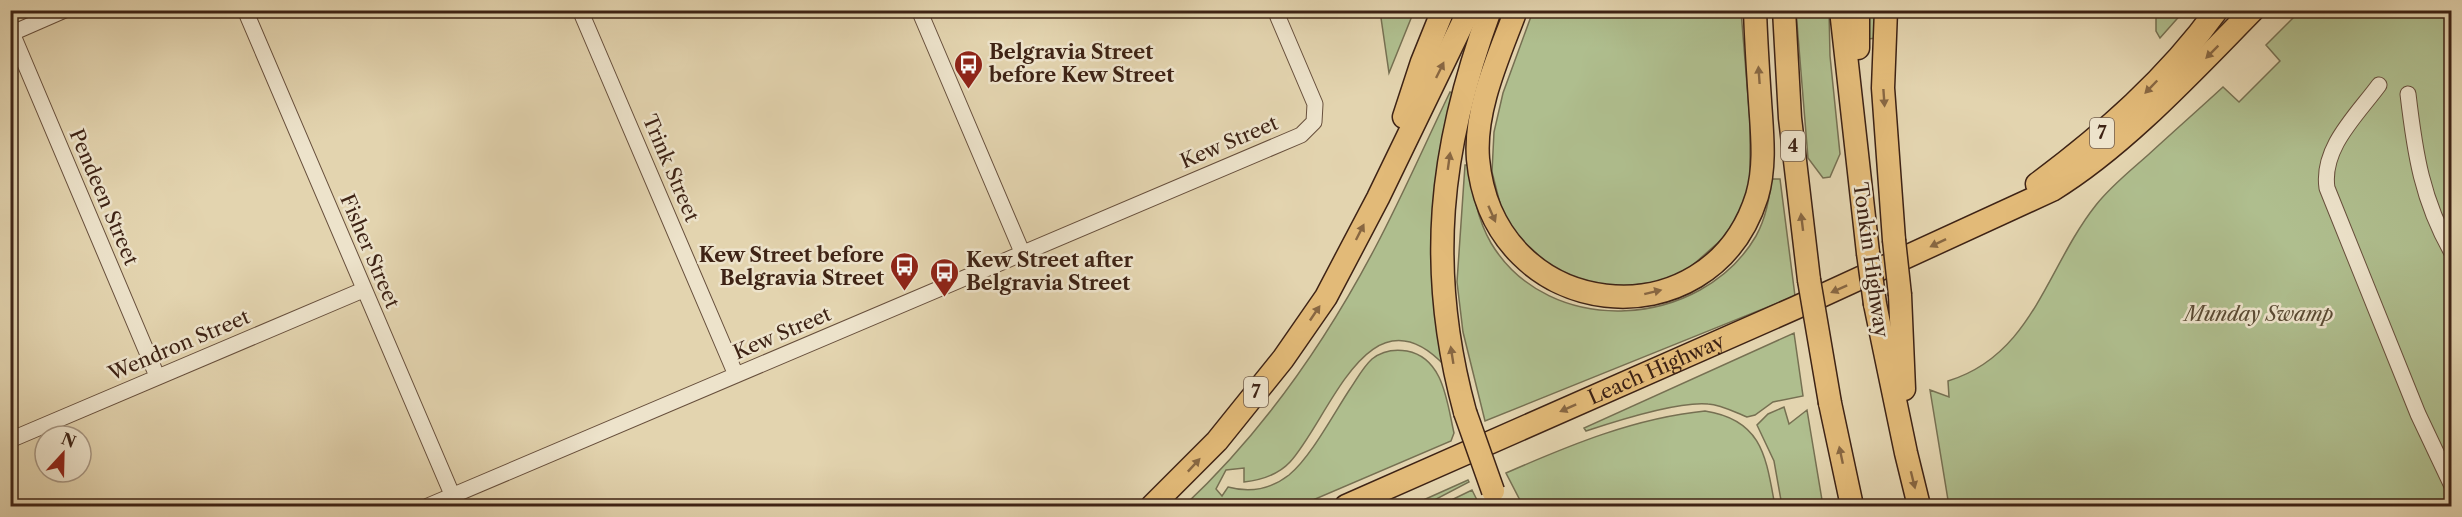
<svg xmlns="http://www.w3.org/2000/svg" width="2462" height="517" font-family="'Libre Caslon Text',serif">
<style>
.green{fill:#afbe8e;stroke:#767052;stroke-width:1.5}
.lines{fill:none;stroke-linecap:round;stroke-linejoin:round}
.minor-casing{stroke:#674f3c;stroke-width:17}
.highway-casing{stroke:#3e2315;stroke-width:25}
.minor{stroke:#ede3cb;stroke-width:15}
.highway{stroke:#e2ba78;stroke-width:22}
.highway-bridge-casing{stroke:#3e2315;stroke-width:25;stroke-linecap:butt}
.highway-bridge{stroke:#e2ba78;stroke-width:22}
.oneway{fill:#886742}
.labels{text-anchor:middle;stroke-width:5;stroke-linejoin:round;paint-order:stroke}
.shield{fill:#ede3cb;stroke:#725d4c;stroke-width:1.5}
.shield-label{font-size:18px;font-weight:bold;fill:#3e2315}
.poi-label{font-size:20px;font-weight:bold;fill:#3e2315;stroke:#ede3cb;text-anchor:start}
.street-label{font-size:20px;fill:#3e2315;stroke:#ede3cb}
.park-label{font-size:20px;font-style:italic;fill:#5a4a33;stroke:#ede3cb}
</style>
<rect width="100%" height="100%" fill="#e3d4af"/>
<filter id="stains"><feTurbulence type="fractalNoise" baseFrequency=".00333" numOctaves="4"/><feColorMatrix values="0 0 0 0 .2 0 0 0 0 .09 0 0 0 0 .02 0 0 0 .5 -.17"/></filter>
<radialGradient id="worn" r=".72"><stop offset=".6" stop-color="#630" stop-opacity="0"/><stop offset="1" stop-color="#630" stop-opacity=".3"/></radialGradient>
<path class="green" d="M1380,11H1414L1389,73Z
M1533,11H1741L1750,122V181L1746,201L1729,233L1686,271L1663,281L1613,288L1561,276L1506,227L1492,172L1494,132L1503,93Z
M1796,11H1829L1830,56L1840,154L1830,177L1823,178L1808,158Z
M1868,11H1878L1877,38L1868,39Z
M2156,11H2184L2160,38L2156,31Z
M2300,11H2451V506H1949L1930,390L1949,397L1948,381C2033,355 2046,268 2096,205C2111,186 2130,171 2148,155C2173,132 2198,110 2223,87L2239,102L2280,61L2266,45Z
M1450,92L1454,94L1445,366C1369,285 1330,418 1290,462C1278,475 1261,480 1244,482V468L1226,470L1216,489L1222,496L1228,487C1250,493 1271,489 1289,475C1311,457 1334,413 1350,389C1357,379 1363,367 1372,359C1382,351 1395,349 1407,351C1444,358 1447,403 1454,433L1451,441L1299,506H1184C1262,433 1325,343 1375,248C1402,197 1425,144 1450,92Z
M1465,165H1469C1473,192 1477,219 1491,243C1549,340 1702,329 1756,236C1766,218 1769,199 1772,179H1780L1795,296L1485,421L1463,332L1457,282Z
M1794,333L1803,396L1773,402L1755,415L1747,417C1734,412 1722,405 1708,404C1677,401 1616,421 1586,431L1584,428Z
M1784,407L1789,424L1807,410L1823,506H1782L1774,461L1757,425L1768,414Z
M1705,411C1763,420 1766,458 1775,506H1523L1506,473C1570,445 1635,418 1705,411Z
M1468,480L1469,482L1423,506H1410Z
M1472,490L1480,506H1439Z"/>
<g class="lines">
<defs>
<path id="minor" d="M245,10L457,506
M580,10L736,375
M919,10L1022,252
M12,33L157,376
M10,34L65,10
M2379,85C2357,115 2321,148 2327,188L2418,414L2452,486
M2408,94C2415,154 2422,200 2452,253
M10,440L363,290
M428,506L1301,135L1314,122L1315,104L1275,10"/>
<g id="highway">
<path d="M1516,10C1499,56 1474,109 1478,159C1493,324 1710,346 1757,196C1766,165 1762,133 1760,101C1758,71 1756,41 1755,10"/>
<path d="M1784,10L1790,118L1809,280"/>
<path d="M1841,10L1868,253"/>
<path d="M1858,10V48"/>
<path d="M1886,10L1883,88L1894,240"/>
<path d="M1404,117L1422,62L1443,10"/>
<path d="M2037,184C2104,134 2168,78 2217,10"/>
<path d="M1900,295L1904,389"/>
<path d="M1875,304L1906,453L1919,506"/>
<path d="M1830,403L1852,506"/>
<path d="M1465,412C1426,269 1439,149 1490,10"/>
<path d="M1152,506L1217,441L1283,359L1326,297L1378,198L1469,10"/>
<path id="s1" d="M1346,506L1795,308L2052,190C2124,146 2193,71 2253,10"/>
</g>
</defs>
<use href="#minor" class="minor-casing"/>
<use href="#highway" class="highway-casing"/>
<use href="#minor" class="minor"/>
<use href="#highway" class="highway"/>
<defs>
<path id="highway-bridge" d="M1894,240L1900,295
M1868,253L1875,304
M1809,280L1830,403
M1465,412L1493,491"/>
</defs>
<use href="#highway-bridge" class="highway-bridge-casing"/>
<use href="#highway-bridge" class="highway-bridge"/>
</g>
<defs><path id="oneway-solid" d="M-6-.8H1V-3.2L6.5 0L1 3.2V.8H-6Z" transform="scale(1.5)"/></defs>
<g class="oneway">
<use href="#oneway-solid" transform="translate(2212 52) rotate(135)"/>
<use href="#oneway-solid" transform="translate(1440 70) rotate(-64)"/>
<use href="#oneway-solid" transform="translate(1759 75) rotate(-94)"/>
<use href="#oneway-solid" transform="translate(2151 87) rotate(134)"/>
<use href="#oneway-solid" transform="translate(1884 98) rotate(86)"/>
<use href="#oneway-solid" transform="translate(1449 161) rotate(-82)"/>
<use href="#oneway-solid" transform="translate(1492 214) rotate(66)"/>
<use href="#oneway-solid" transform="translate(1802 222) rotate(-97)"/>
<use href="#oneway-solid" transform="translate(1360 232) rotate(-63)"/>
<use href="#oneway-solid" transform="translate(1938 243) rotate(154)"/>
<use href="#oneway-solid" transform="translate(1839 289) rotate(156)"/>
<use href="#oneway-solid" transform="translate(1653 292) rotate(-14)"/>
<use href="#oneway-solid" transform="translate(1315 313) rotate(-56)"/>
<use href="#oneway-solid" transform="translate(1452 355) rotate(-99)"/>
<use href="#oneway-solid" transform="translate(1568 408) rotate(156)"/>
<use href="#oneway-solid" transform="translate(1841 455) rotate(-102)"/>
<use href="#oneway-solid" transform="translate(1194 465) rotate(-47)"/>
<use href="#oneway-solid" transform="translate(1913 480) rotate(76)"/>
</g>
<defs>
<symbol id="bus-pin" viewBox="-11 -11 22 30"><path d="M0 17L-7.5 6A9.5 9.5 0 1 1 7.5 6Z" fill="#8f2418" stroke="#ede3cb"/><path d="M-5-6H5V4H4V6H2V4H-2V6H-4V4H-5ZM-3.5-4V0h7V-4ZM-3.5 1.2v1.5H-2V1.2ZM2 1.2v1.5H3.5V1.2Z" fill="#fff"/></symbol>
</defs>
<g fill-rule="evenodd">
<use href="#bus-pin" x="952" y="48" width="33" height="45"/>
<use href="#bus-pin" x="888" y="250" width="33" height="45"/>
<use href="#bus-pin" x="928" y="256" width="33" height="45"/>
</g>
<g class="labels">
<g class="shield">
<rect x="2090" y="118" width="24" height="30" rx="4.5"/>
<rect x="1781" y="131" width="24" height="30" rx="4.5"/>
<rect x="1244" y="377" width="24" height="30" rx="4.5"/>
</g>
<g class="shield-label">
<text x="2102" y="139">7</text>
<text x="1793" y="152">4</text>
<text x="1256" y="398">7</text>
</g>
<g class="poi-label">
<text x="989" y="59">Belgravia Street<tspan x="989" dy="23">before Kew Street</tspan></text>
<text x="884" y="262" text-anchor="end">Kew Street before<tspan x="884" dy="23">Belgravia Street</tspan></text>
<text x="966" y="267">Kew Street after<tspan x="966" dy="23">Belgravia Street</tspan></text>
</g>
<g class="street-label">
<text transform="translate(1229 142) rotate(-23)" y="7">Kew Street</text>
<text transform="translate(671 168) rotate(67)" y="7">Trink Street</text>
<text transform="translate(104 197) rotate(67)" y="7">Pendeen Street</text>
<text transform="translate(370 251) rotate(67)" y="7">Fisher Street</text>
<text transform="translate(1871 260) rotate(82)" y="7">Tonkin Highway</text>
<text transform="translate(782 333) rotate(-23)" y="7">Kew Street</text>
<text transform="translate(179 345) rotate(-23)" y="7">Wendron Street</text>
<text dy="7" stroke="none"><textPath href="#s1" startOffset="339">Leach Highway</textPath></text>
</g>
<g class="park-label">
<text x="2259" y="321">Munday Swamp</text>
</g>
</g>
<rect width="2462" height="517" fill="none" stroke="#e3d4af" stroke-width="36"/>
<rect x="12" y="12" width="2438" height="493" fill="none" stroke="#3e2315" stroke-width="3"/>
<rect x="18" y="18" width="2426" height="481" fill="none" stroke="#3e2315" stroke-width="1.5"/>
<g transform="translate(63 454) rotate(22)"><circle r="28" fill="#ede3cb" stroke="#a79682" stroke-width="1.5"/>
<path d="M0-4.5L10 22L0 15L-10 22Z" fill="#8f2418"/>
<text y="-9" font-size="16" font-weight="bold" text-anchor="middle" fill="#3e2315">N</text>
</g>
<rect width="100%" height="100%" filter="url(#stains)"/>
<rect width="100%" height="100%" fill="url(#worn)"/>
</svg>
